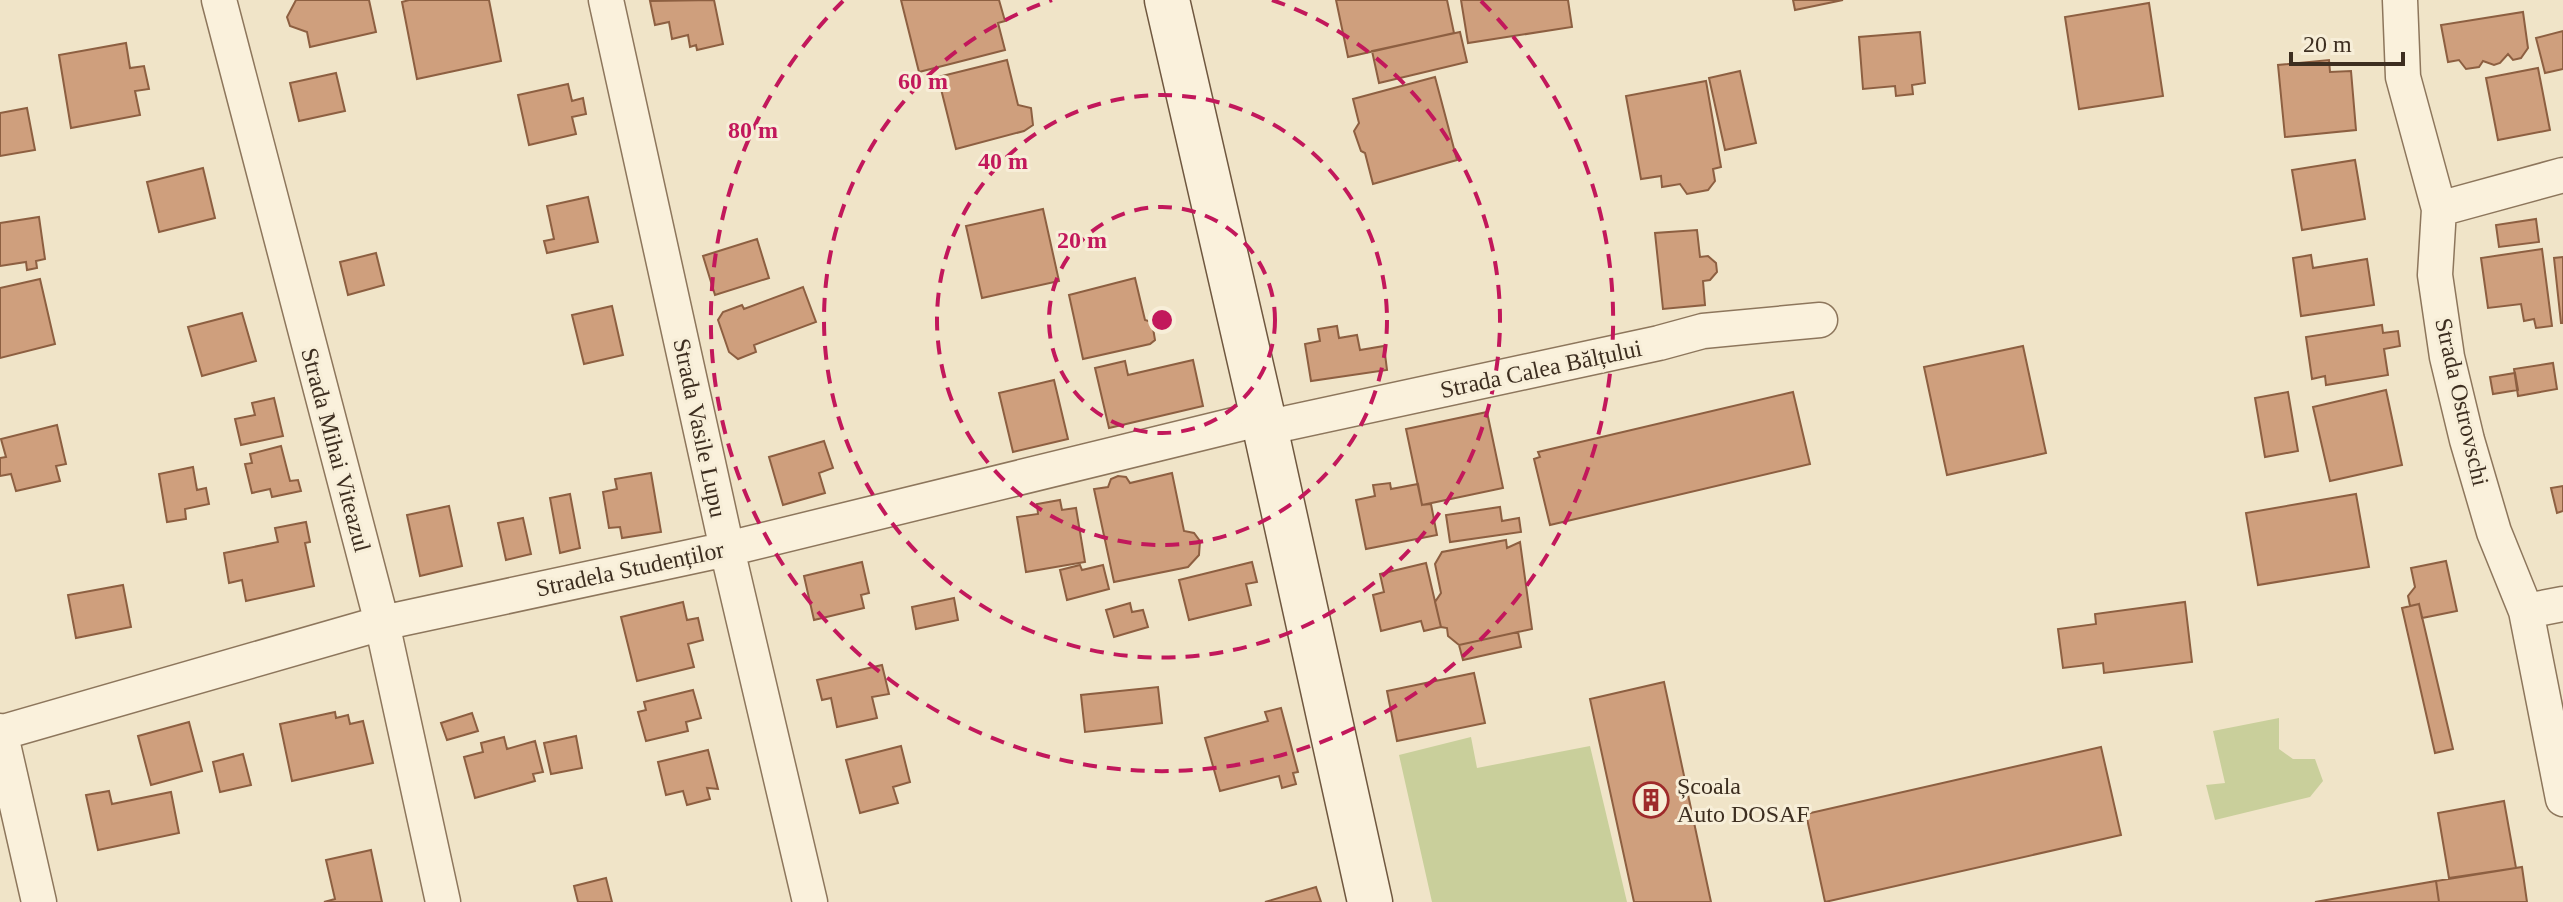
<svg xmlns="http://www.w3.org/2000/svg" width="2563" height="902" font-family="Georgia,serif">
<style>
.green{fill:#c9cf9b}
.building{fill:#cf9f7d;stroke:#8d5f41;stroke-width:2}
.lines{fill:none;stroke-linecap:round;stroke-linejoin:round}
.street-casing{stroke:#8d765c;stroke-width:37}
.secondary-casing{stroke:#6f573f;stroke-width:47}
.street{stroke:#faf1dc;stroke-width:34}
.secondary{stroke:#faf1dc;stroke-width:44}
.ring{fill:none;stroke:#c2185b;stroke-width:4;stroke-dasharray:14 10}
.labels{text-anchor:middle;stroke-width:6;stroke-linejoin:round;paint-order:stroke}
.street-label{font-size:24px;fill:#3d2e20;stroke:#f7eed8}
.poi-label{font-size:24px;fill:#3d2e20;stroke:#f7eed8;text-anchor:start}
.centre{fill:#c2185b;stroke:#f7eed8;stroke-width:4}
.ring-label{font-size:24px;text-anchor:middle;font-weight:bold;fill:#c2185b;stroke:#f7eed8;stroke-width:6;stroke-linejoin:round;paint-order:stroke}
</style>
<rect width="100%" height="100%" fill="#f0e4c8"/>
<path class="green" d="M2279,718V749L2293,759H2315L2323,781L2310,797L2215,820L2206,785L2225,783L2213,731Z
M1471,737L1477,768L1590,746L1627,902H1432L1399,755Z"/>
<path class="building" d="M296,0H369L376,32L310,47L307,32L290,26L287,17Z
M409,0H489L501,61L417,79L402,2Z
M714,0L723,44L697,50L696,45L690,47L688,35L672,39L669,22L655,25L650,1Z
M901,0H999L1005,21L998,23L1005,50L919,72Z
M1336,0H1447L1454,33L1348,57Z
M1461,0H1568L1572,27L1468,43Z
M1793,0H1843L1795,10Z
M2149,3L2163,96L2079,109L2065,17Z
M2523,12L2528,48L2521,58L2513,60L2508,54L2500,63L2494,65L2483,61L2479,67L2466,69L2459,60L2448,62L2441,25Z
M2563,31V69L2545,73L2536,38Z
M1460,32L1467,62L1379,83L1372,51Z
M1920,32L1925,83L1912,85L1913,94L1896,96L1895,86L1863,89L1859,37Z
M126,43L130,68L144,66L149,89L135,91L140,115L71,128L59,55Z
M1007,60L1018,105L1031,108L1033,125L1024,131L956,149L938,77Z
M2329,60L2330,72L2351,71L2356,130L2285,137L2278,65Z
M2538,68L2550,130L2498,140L2486,78Z
M1740,71L1756,143L1725,150L1709,78Z
M336,73L345,111L299,121L290,83Z
M1435,77L1457,160L1373,184L1365,153L1361,151L1354,131L1359,123L1353,99Z
M1706,81L1721,167L1713,169L1715,181L1708,190L1687,194L1680,184L1662,187L1661,176L1641,179L1626,96Z
M568,84L572,101L583,98L586,114L572,117L576,134L529,145L518,95Z
M27,108L35,150L0,156V113Z
M2355,160L2365,219L2302,230L2292,170Z
M203,168L215,218L159,232L147,182Z
M588,197L598,242L547,253L544,241L554,239L547,206Z
M1043,209L1059,281L982,298L966,226Z
M39,217L45,259L36,261L37,268L27,270L26,262L0,266V223Z
M2536,219L2539,242L2499,247L2496,225Z
M1697,230L1700,257L1708,256L1716,263L1717,272L1710,280L1703,281L1705,305L1663,309L1655,233Z
M757,239L769,278L715,295L703,256Z
M2542,249L2552,326L2536,328L2534,319L2524,321L2521,304L2488,308L2481,258Z
M376,253L384,285L348,295L340,262Z
M2311,255L2313,268L2367,259L2374,305L2301,316L2293,258Z
M2563,257V323H2561L2554,258Z
M1135,278L1145,320L1152,322L1155,340L1150,344L1083,359L1069,295Z
M40,279L55,344L0,358V288Z
M803,287L816,322L754,345L756,352L738,359L729,352L718,320L723,312L742,305L744,309Z
M612,306L623,355L584,364L572,315Z
M242,313L256,361L202,376L188,327Z
M2382,325L2383,333L2398,331L2400,346L2384,349L2388,375L2326,385L2325,376L2312,379L2306,337Z
M1337,326L1339,338L1357,335L1360,350L1384,346L1387,370L1311,381L1305,344L1320,341L1318,329Z
M2023,346L2046,453L1947,475L1924,367Z
M1193,360L1203,406L1109,428L1095,368L1125,361L1128,375Z
M2553,363L2557,389L2518,396L2514,369Z
M2515,373L2518,390L2493,394L2490,377Z
M1054,380L1068,439L1013,452L999,393Z
M2386,390L2402,465L2330,481L2313,407Z
M1793,392L1810,464L1550,525L1534,459L1540,457L1538,452Z
M2288,392L2298,451L2265,457L2255,398Z
M274,398L283,436L241,445L235,419L255,415L252,403Z
M1487,412L1503,488L1422,505L1406,429Z
M57,425L66,464L56,466L60,481L16,491L11,474L0,476V458L6,457L1,439Z
M824,441L833,468L819,473L825,493L783,505L769,457Z
M281,446L290,481L298,480L301,491L272,497L270,489L252,493L245,464L252,463L250,454Z
M193,467L197,490L206,488L209,504L185,509L186,519L167,522L159,474Z
M651,473L661,532L622,538L620,527L609,528L603,492L617,489L615,479Z
M1172,473L1184,531L1194,533L1200,541L1199,555L1188,567L1114,582L1094,489L1108,487L1111,479L1118,476L1126,477L1130,483Z
M1390,483L1391,489L1418,484L1422,505L1431,504L1437,535L1366,549L1356,500L1375,496L1373,485Z
M2563,486V511L2557,513L2551,488Z
M570,494L580,548L560,553L550,498Z
M2356,494L2369,567L2258,585L2246,513Z
M1060,500L1062,510L1076,508L1085,562L1026,572L1017,517L1038,514L1037,504Z
M449,506L462,566L420,576L407,515Z
M1500,507L1502,521L1519,518L1521,532L1450,542L1446,515Z
M523,518L531,554L506,560L498,523Z
M306,522L310,542L305,543L314,586L246,601L242,580L229,583L224,553L278,542L275,528Z
M1506,540L1507,548L1520,542L1532,629L1459,645L1448,636L1447,628L1441,627L1435,602L1441,593L1435,564L1442,552Z
M2446,561L2457,611L2422,618L2419,604L2410,606L2408,596L2415,587L2411,568Z
M862,562L869,593L861,595L864,608L814,620L804,576Z
M1252,562L1257,582L1246,584L1251,605L1189,620L1179,580Z
M1426,563L1441,627L1424,631L1421,621L1381,631L1373,595L1384,592L1380,574Z
M1080,565L1082,570L1103,565L1109,589L1067,600L1060,570Z
M123,585L131,627L76,638L68,595Z
M954,598L958,620L916,629L912,607Z
M683,602L687,620L698,618L703,640L688,644L694,667L637,681L621,617Z
M2185,602L2192,662L2104,673L2103,663L2063,668L2058,629L2096,624L2095,614Z
M1130,603L1132,612L1143,610L1148,627L1114,637L1106,610Z
M2419,604L2453,749L2435,753L2402,608Z
M1518,632L1521,647L1463,660L1459,645Z
M882,665L889,694L872,697L877,718L837,727L831,698L822,700L817,680Z
M1474,673L1485,723L1397,741L1387,691Z
M1664,682L1711,902H1634L1590,699Z
M1158,687L1162,723L1085,732L1081,695Z
M693,690L701,718L686,722L688,731L646,741L638,712L646,710L644,702Z
M1281,708L1298,772L1293,773L1296,784L1282,788L1279,776L1220,791L1205,738L1268,721L1265,712Z
M335,712L336,718L348,715L350,724L363,721L373,763L292,781L280,724Z
M472,713L478,731L447,740L441,723Z
M189,722L202,771L151,785L138,736Z
M576,736L582,768L551,774L544,743Z
M504,737L507,749L535,741L543,772L533,774L535,781L475,798L464,757L483,752L481,743Z
M901,746L910,782L893,787L898,803L860,813L846,760Z
M2101,747L2121,835L1825,902L1806,814Z
M708,750L718,789L707,788L710,799L687,805L683,791L666,795L658,762Z
M243,754L251,785L220,792L213,762Z
M109,791L112,804L171,792L179,833L98,850L86,795Z
M2504,801L2516,868L2449,878L2438,813Z
M371,850L382,902H324L335,899L326,860Z
M2522,867L2527,902H2439L2436,881Z
M606,878L612,902H578L574,886Z
M2436,881L2439,902H2315Z
M1316,887L1321,902H1265Z"/>
<g class="lines">
<defs>
<path id="street" d="M219,0L382,623L443,902
M606,0L727,549L810,902
M2400,0L2403,77L2439,209L2435,275L2447,357L2467,440L2494,532L2526,611L2563,799
M2439,209L2563,175
M1265,428L1659,343L1703,331L1820,320
M2526,611L2563,604
M0,731L39,902
M0,733L382,623L727,549L1263,418"/>
<path id="secondary" d="M1167,0L1263,418L1370,902"/>
</defs>
<use href="#street" class="street-casing"/>
<use href="#secondary" class="secondary-casing"/>
<use href="#street" class="street"/>
<use href="#secondary" class="secondary"/>
</g>
<g class="ring">
<circle cx="1162" cy="320" r="113"/>
<circle cx="1162" cy="320" r="225"/>
<path d="M1272 0A338 338 0 1 1 1052 0"/>
<path d="M1481 1A451 451 0 1 1 843 1"/>
</g>
<defs>
<symbol id="building-ring" viewBox="-11 -11 22 22"><circle r="9.5" fill="#f7eed8" stroke="#9e2a2b" stroke-width="1.5"/><path d="M-4-6H4V6H1V3H-1V6H-4ZM-2.5-4.3h1.7v1.8h-1.7ZM.8-4.3h1.7v1.8H.8ZM-2.5-1h1.7V.8h-1.7ZM.8-1h1.7V.8H.8Z" fill="#9e2a2b"/></symbol>
</defs>
<g fill-rule="evenodd">
<use href="#building-ring" x="1631" y="780" width="40" height="40"/>
</g>
<g class="labels">
<g class="street-label">
<text transform="translate(1541 369) rotate(-12)" y="8">Strada Calea Bălțului</text>
<text transform="translate(2462 402) rotate(77)" y="8">Strada Ostrovschi</text>
<text transform="translate(700 428) rotate(78)" y="8">Strada Vasile Lupu</text>
<text transform="translate(336 450) rotate(75)" y="8">Strada Mihai Viteazul</text>
<text transform="translate(630 569) rotate(-12)" y="8">Stradela Studenților</text>
</g>
<g class="poi-label">
<text x="1677" y="794">Școala<tspan x="1677" dy="28">Auto DOSAF</tspan></text>
</g>
</g>
<circle cx="1162" cy="320" r="12" class="centre"/>
<g class="ring-label">
<text x="923" y="89">60 m</text>
<text x="753" y="138">80 m</text>
<text x="1003" y="169">40 m</text>
<text x="1082" y="248">20 m</text>
</g>
<path d="M2291 52v12h112v-12" fill="none" stroke="#3d2e20" stroke-width="4"/>
<text x="2303" y="52" font-size="24" fill="#3d2e20" stroke="#f7eed8" stroke-width="6" paint-order="stroke">20 m</text>
</svg>
